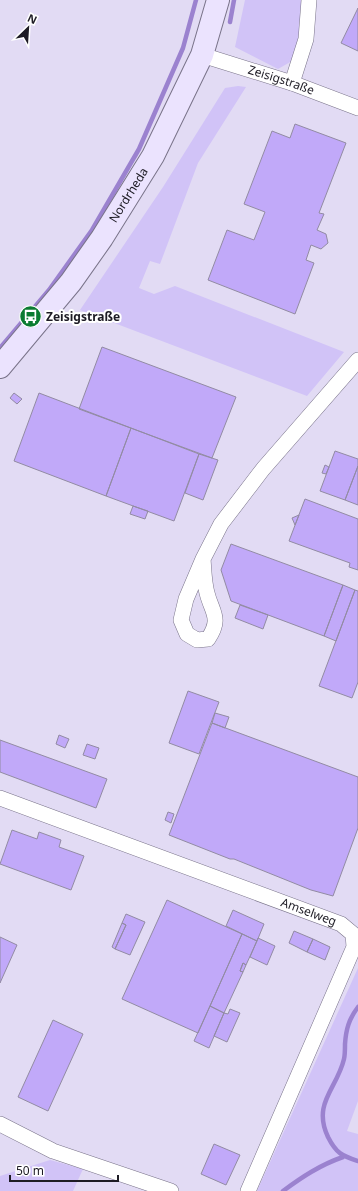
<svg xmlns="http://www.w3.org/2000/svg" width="358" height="1191" font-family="'Noto Sans',sans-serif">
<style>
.green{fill:#d1c3f7}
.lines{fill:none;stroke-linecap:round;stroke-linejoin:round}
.stream{stroke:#9b82cf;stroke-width:4.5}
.building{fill:#c1a9f9;stroke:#928ba3}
.street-casing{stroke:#797389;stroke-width:16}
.secondary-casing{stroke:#797389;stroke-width:24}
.street{stroke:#fff;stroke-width:15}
.secondary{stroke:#ebe3fe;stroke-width:22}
.labels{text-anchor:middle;stroke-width:4;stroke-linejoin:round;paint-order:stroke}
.street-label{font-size:12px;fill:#1d1b24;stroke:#fff}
.poi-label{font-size:12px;font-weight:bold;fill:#1d1b24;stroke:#fff;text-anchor:start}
</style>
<rect width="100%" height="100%" fill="#e2dbf4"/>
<path class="green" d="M245,0H303L300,39L292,61L278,69L235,47Z
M238,86L246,87L198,163L160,264L150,261L139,288L154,294L175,286L344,352L307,396L80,310L163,187L225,88Z
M358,968V1101L347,1131L358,1134V1191H257Z
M50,1160L83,1169L73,1191H0V1176Z"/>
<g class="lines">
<path class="stream" d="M230,22L234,0
M0,348L49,290L92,230L139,149L183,48L196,0
M358,1007C349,1019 346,1029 345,1044C345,1049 345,1055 344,1059C337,1089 312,1103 328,1137C336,1153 342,1156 358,1161
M283,1191C302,1177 320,1165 343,1157"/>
</g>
<path class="building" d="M358,8V51L341,43Z
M295,124L346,143L319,213L324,214L317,230L326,234L328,243L321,249L311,245L306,260L314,263L295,314L208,280L227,230L254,240L265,212L244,204L272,131L290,138Z
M102,347L236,397L212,458L79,409Z
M14,393L22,399L17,404L10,398Z
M39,393L131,428L106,496L14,461Z
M131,428L199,454L174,521L106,496Z
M335,451L358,459V466L345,500L320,491Z
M199,454L218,460L203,500L185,493Z
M325,465L329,467L326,474L322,473Z
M358,466V505L345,500Z
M305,499L358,519V570L349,567L350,563L289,541Z
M133,506L148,511L145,519L130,514Z
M299,515L295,525L292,518Z
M231,544L343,585L324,636L231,601L221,570Z
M343,585L355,590L336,641L324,636Z
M355,590L358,591V682L352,698L319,686Z
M240,605L268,615L263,629L235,618Z
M188,691L219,702L199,754L169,743Z
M215,713L229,717L225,728L212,723Z
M212,723L358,777V828L333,896L311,890L234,859H230L169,835Z
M59,735L69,739L65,748L56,744Z
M0,740L107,779L96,808L0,772Z
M87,744L99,748L95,759L83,755Z
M168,812L174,814L171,823L165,820Z
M12,830L37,839L39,832L61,840L59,847L84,856L71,890L0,864Z
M167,900L242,934L198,1033L122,999Z
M233,910L264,924L257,941L226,926Z
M126,914L145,922L130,955L115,949L126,925L122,923Z
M122,923L126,925L115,949L112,947Z
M294,931L313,939L307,952L289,943Z
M242,934L257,941L246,965L243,963L240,971L243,972L224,1013L210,1006Z
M0,937L17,945L0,983Z
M258,938L275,946L267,965L250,957Z
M313,939L330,947L325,960L307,952Z
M243,963L246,965L243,972L240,971Z
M210,1006L224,1013L209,1048L194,1041Z
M230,1009L240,1013L227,1042L214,1036L224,1013L228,1014Z
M53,1020L83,1034L48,1111L18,1097Z
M214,1144L240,1155L226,1185L201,1174Z"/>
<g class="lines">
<defs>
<g id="street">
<path id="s1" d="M202,55L292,83L358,108"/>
<path d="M292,83L306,39L309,0"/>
<path d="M203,559C204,570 204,582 207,593C212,613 222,618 208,639L197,640L187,634L181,620L186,599L203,559L221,524L263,469L358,360"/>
<path id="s2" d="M0,798L341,924L353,934L354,947L248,1191"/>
<path d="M0,1124L53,1151L171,1191"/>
</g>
<g id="secondary">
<path id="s3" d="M0,367L71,282L102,238L153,156L202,55L218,0"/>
</g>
</defs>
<use href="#street" class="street-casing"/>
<use href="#secondary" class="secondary-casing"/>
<use href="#street" class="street"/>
<use href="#secondary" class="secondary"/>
</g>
<defs>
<symbol id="bus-disc" viewBox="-11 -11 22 22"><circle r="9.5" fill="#0b7b31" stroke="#fff"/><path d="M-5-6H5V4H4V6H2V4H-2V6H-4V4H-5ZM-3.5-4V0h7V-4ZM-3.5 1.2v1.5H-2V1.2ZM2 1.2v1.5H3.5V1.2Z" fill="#fff"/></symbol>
</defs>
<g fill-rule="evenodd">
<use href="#bus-disc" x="18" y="304" width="25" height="25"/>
</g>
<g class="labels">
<g class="street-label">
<text dy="4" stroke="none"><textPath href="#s1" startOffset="83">Zeisigstraße</textPath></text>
<text dy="4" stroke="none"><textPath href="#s3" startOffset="215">Nordrheda</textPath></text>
<text dy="4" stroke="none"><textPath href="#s2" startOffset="329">Amselweg</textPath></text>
</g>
<g class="poi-label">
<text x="46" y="321">Zeisigstraße</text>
</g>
</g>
<g transform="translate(28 28) rotate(25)" stroke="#ffffff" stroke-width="3" paint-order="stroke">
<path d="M0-3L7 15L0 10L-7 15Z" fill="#1d1b24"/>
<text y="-6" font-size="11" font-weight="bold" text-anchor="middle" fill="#1d1b24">N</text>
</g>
<path d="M10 1175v6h108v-6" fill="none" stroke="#1d1b24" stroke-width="2"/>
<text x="16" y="1175" font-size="12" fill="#1d1b24" stroke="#ffffff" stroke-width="3" paint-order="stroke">50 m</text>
</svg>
